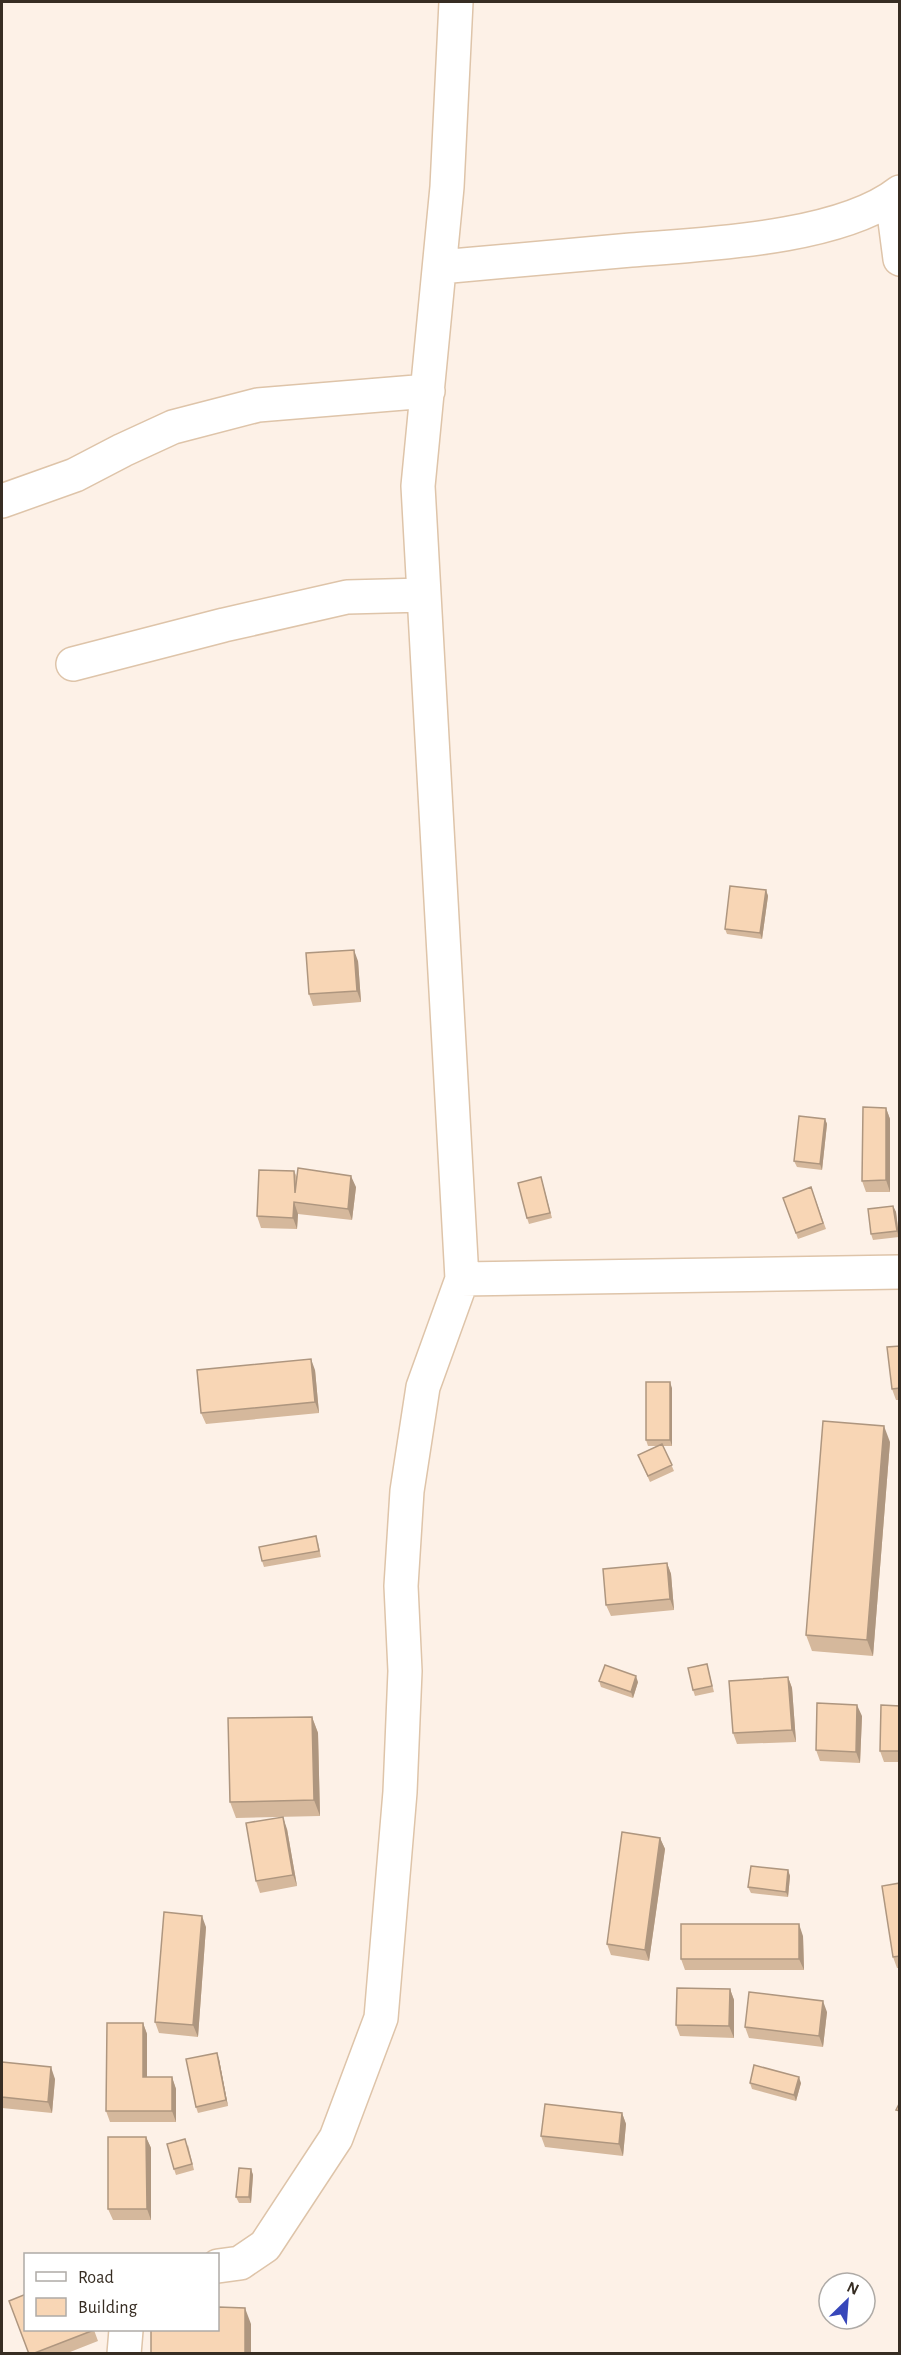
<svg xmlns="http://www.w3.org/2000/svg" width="901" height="2355" font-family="'Alegreya Sans',sans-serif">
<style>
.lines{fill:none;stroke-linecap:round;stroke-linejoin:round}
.minor-casing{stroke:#dec4a9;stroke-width:36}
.minor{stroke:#fff;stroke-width:33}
.wall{fill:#d5b89c}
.shaded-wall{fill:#ae967f}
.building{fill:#f8d6b5;stroke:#ae967f;stroke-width:1.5}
</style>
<rect width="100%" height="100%" fill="#fdf1e7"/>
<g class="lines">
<defs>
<path id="minor" d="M892,198L900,259
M440,267C503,261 567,256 631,250C706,244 840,239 900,192
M2,501L75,475L123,450L173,427L258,405L428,391
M73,664L224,625L347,597L424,595
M462,1279L900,1272
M218,2266L240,2263L265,2246L336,2138L381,2018L400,1792L405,1671L401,1586L407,1491L423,1387L462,1279L418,486L447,187L456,2
M124,2354L126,2330"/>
</defs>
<use href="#minor" class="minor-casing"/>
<use href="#minor" class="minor"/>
</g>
<path class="wall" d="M766,890L768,896L762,939L727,934L725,929Z
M358,961L361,1002L313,1006L309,994Z
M886,1108L890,1119V1192H866L862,1181Z
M825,1119L827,1124L822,1170L797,1167L794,1161Z
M294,1171L297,1177L356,1187L352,1220L298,1214L297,1229L261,1228L257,1216Z
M541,1177L552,1218L529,1224L527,1218Z
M811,1187L826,1229L798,1239L783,1198Z
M893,1206L896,1212L899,1237L873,1240L871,1234Z
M900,1346V1400H896L892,1389Z
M315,1370L319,1413L206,1424L201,1413Z
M672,1388V1446H663L674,1471L650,1482L638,1455L657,1446H648L646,1440Z
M890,1442L873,1656L812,1651L806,1635Z
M318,1542L321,1557L264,1567L262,1561Z
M667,1563L671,1574L674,1610L611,1616L606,1605Z
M707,1664L714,1692L695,1696L693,1690Z
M788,1677L792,1688L796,1742L737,1744L733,1733Z
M599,1681L638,1682L633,1698L601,1687Z
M900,1706V1762H884L880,1751Z
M862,1716L860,1763L820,1761L816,1750Z
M312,1717L318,1733L320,1816L236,1818L230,1802Z
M287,1829L297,1886L260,1893L256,1881Z
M660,1838L665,1849L649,1961L611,1955L607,1944Z
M788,1870L790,1876L788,1897L751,1893L748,1887Z
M900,1883V1968H897L893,1957Z
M206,1927L198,2037L159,2033L155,2022Z
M803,1936L804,1970H685L681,1959Z
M730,1989L734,2000V2038L680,2036L676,2025Z
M827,2012L823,2047L749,2038L745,2027Z
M143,2023L147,2034V2077H172L176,2089V2122H110L106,2111Z
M219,2059L228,2106L198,2113L196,2107Z
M2,2062L55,2079L52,2113L2,2108Z
M750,2083H801L796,2101L752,2089Z
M622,2113L626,2124L623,2156L545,2147L541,2136Z
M146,2137L151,2148V2220H113L108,2209Z
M188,2145L194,2170L176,2175L174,2169Z
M251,2169L253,2175L251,2203H239L236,2197Z
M94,2330L98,2341L65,2354H29Z"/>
<path class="shaded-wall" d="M766,890L768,896L762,939L760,933Z
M354,950L358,961L361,1002L357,991Z
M886,1108L890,1119V1192L886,1180Z
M825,1119L827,1124L822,1170L820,1164Z
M351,1176L356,1187L352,1220L348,1209Z
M294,1202L298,1214L297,1229L293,1218Z
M893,1206L896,1212L899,1237L897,1231Z
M311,1359L315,1370L319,1413L315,1402Z
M670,1382L672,1388V1446L670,1440Z
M884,1426L890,1442L873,1656L867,1640Z
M667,1563L671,1574L674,1610L670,1599Z
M636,1676L638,1682L633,1698L631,1692Z
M788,1677L792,1688L796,1742L792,1730Z
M857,1705L862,1716L860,1763L856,1752Z
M312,1717L318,1733L320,1816L314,1800Z
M283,1817L287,1829L297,1886L293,1875Z
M660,1838L665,1849L649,1961L645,1950Z
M788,1870L790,1876L788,1897L786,1892Z
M202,1916L206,1927L198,2037L193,2025Z
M799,1924L803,1936L804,1970L799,1959Z
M730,1989L734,2000V2038L729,2026Z
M823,2001L827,2012L823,2047L819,2036Z
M143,2023L147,2034V2088L143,2077Z
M217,2053L219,2059L228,2106L226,2100Z
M51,2067L55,2079L52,2113L48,2102Z
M172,2077L176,2089V2122L172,2111Z
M799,2077L801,2083L796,2101L794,2095Z
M622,2113L626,2124L623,2156L619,2144Z
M146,2137L151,2148V2220L147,2209Z
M251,2169L253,2175L251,2203L249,2197Z
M245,2308L251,2324V2354H245Z"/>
<path class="building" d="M730,886L766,890L760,933L725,929Z
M354,950L357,991L309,994L306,953Z
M863,1107L886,1108V1180L862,1181Z
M799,1116L825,1119L820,1164L794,1161Z
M298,1168L351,1176L348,1209L294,1202L293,1218L257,1216L259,1170L294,1171L295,1193Z
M541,1177L550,1213L527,1218L518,1183Z
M811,1187L823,1223L796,1233L783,1198Z
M893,1206L897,1231L871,1234L868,1209Z
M900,1346V1388L892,1389L887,1347Z
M311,1359L315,1402L201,1413L197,1370Z
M646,1382H670V1440H646Z
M823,1421L884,1426L867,1640L806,1635Z
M662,1444L672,1465L648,1476L638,1455Z
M316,1536L319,1551L262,1561L259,1547Z
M667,1563L670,1599L606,1605L603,1569Z
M707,1664L712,1686L693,1690L688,1668Z
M605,1665L636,1676L631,1692L599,1681Z
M788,1677L792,1730L733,1733L729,1681Z
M817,1703L857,1705L856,1752L816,1750Z
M881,1705L900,1706V1751H880Z
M312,1717L314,1800L230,1802L228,1718Z
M283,1817L293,1875L256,1881L246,1823Z
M622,1832L660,1838L645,1950L607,1944Z
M751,1866L788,1870L786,1892L748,1887Z
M900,1883V1956L893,1957L882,1886Z
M164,1912L202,1916L193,2025L155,2022Z
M681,1924H799V1959H681Z
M677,1988L730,1989L729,2026L676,2025Z
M749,1992L823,2001L819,2036L745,2027Z
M107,2023H143V2077H172V2111H106Z
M217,2053L226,2100L196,2107L186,2059Z
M2,2062L51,2067L48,2102L2,2097Z
M754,2065L799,2077L794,2095L750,2083Z
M900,2102V2111L896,2110Z
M545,2104L622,2113L619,2144L541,2136Z
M108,2137H146L147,2209H108Z
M185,2139L192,2164L174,2169L167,2144Z
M239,2168L251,2169L249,2197H236Z
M26,2294V2330H94L32,2354H29L9,2301Z
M218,2307L245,2308V2354H151V2330H218Z"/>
<rect width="901" height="2355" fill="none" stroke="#372d23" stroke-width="6"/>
<rect x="24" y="2253" width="195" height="78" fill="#ffffff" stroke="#afaba7" stroke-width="1.5"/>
<rect x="36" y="2272" width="30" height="9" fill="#ffffff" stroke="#afaba7" stroke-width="1.5"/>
<text x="78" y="2283" font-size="18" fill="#372d23">Road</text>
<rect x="36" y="2298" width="30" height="18" fill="#f8d6b5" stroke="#afaba7" stroke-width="1.5"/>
<text x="78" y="2313" font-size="18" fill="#372d23">Building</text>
<g transform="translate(847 2301) rotate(25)"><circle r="28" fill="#ffffff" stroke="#afaba7" stroke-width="1.5"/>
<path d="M0-4.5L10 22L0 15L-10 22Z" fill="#3847ba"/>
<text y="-9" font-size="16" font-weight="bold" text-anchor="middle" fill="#372d23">N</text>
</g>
</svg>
